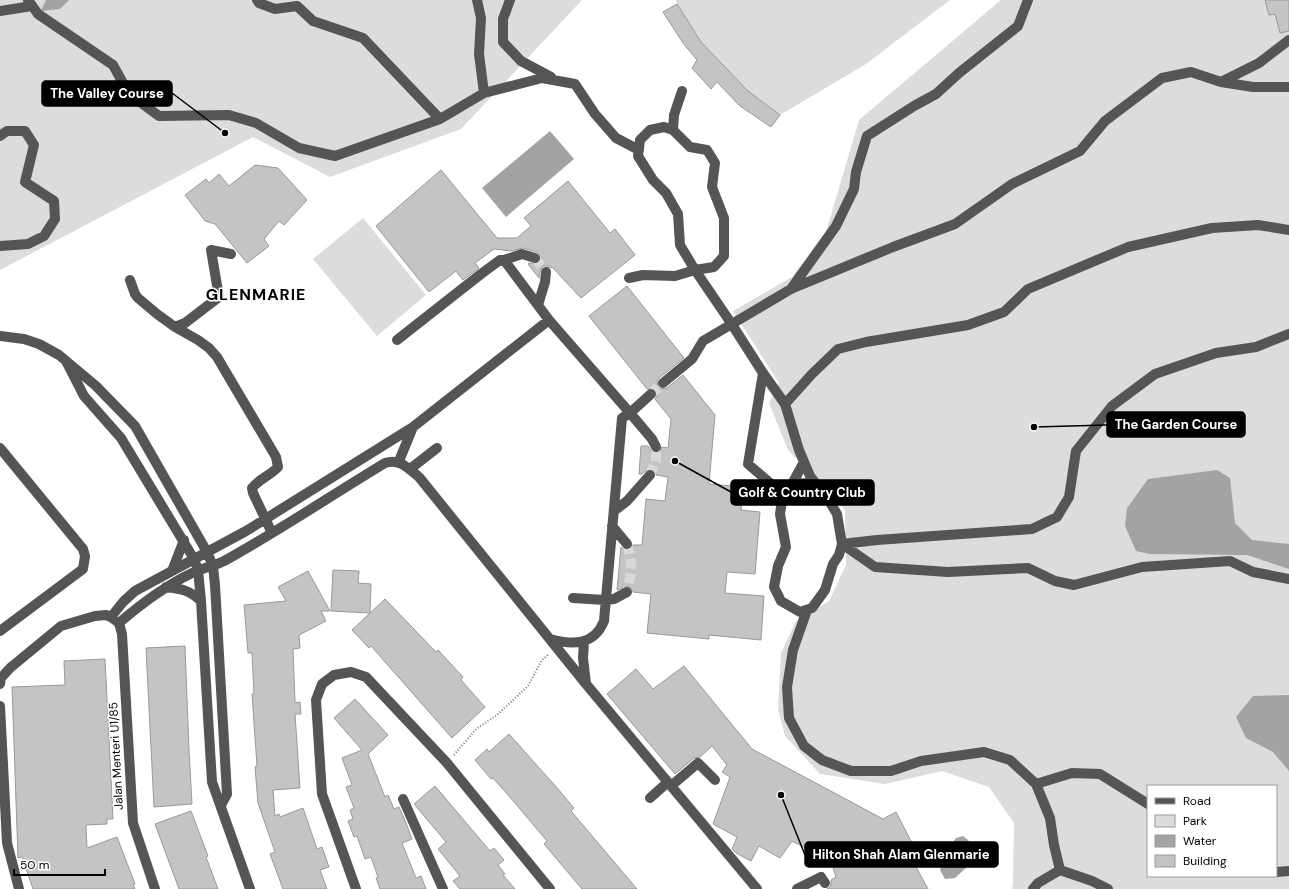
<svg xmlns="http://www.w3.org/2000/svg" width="1289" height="889" font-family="'DM Sans',sans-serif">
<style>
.green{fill:#dcdcdc;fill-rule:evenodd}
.water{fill:#a3a3a3}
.building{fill:#c4c4c4;stroke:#999}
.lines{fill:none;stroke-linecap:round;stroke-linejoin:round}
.minor-tunnel{stroke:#d9d9d9;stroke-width:10;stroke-dasharray:10 5;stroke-linecap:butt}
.path{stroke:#777;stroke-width:2;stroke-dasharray:1 2;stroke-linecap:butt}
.minor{stroke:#555;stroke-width:10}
.labels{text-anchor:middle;stroke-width:3;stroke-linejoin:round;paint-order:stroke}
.street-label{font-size:12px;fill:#000;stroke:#fff}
.district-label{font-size:16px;font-weight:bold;letter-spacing:1px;fill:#000;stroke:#fff}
.leader{fill:none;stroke:#000;stroke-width:1.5}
.callout-dot{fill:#000;stroke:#fff;stroke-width:1.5}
.callout{fill:#000;stroke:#000;stroke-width:1.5}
.callout-label{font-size:13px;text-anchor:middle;font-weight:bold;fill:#fff}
</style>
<rect width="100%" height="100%" fill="#fff"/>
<path class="green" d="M0,0H582L461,129L330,177L253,137L0,270Z
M676,0H950L866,64L780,115L748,91L701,42L677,4Z
M1001,0H1289V889H1012L1013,883L1014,823L989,787L942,771L885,784L820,774L785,736L778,710L781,653L796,621L829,601L846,565L845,510L788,450L769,403L779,383L733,311L792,277L826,232L859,120ZM1148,786H1276V876H1148Z
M363,218L426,295L377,336L313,259Z"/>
<path class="water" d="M46,0H69L60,9L41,11Z
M550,131L574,159L506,217L482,188Z
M1217,470L1230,478L1235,523L1252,540L1289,544V569L1247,555L1149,554L1136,551L1125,526L1127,508L1148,479Z
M1289,695V771L1273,752L1246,738L1236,717L1253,696Z
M963,836L968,840L972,846L968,866L955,878L945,879L940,870L949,847L956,838Z"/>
<path class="building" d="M1265,0H1289V31L1280,33L1275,14L1269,15Z
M677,4L701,42L748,91L780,115L771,127L740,106L717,82L711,89L692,68L697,60L683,43L663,12Z
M255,165L278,168L307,200L284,225L279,221L264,239L269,246L247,263L215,224L205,221L185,195L206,179L209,183L219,174L229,186Z
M441,170L497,238H517L531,226L524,218L568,181L610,233L615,229L635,255L581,298L552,267L551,268L547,266H543L540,271L539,278L528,264L529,263L536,264L539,263L541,260V256L537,252L523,248L511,251L494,249L475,263L479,268L463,280L456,271L429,292L376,226Z
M627,286L684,358L659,378L657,381L658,387L661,389L667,388L683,375L715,415L709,484L743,487L741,510L760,512L755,574L727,572L725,593L764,596L761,640L709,635V639L647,633L651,594L633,592L632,589L628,586L617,590L621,547L624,550H628L631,549L633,545H642L646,499L665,501L668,477L656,475L655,470L651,469H648L642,474H639L641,446H648L652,452L655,453H659L662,447L668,448L671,419L655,399L657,396L656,390L653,388L647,389L589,316Z
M333,570L359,571L358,583L371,584L370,613L331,611Z
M308,571L330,611H321L326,621L299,635L300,648L293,649L295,703L300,702L301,714H295L300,788L273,790L275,816L279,814L280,817L303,808L317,849L322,847L329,867L320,870L327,889H283L270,854L275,852L258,803L255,767L257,766L252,694H254L252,653H248L244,605L286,601L278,587Z
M385,599L436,652L438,650L463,677L461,680L485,707L452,738L371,646L369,648L352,630Z
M185,646L189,750L192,804L154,807L146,648Z
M105,659L113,819H107V824L86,825L87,848L117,837L135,884L133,885L135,889H33L22,857L18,858L12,687L65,685L64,661Z
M684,666L752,749L883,819L896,812L912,843L902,848L911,865L914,863L928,889H827L831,886V880L836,877L831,861L792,841L780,858L759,846L751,861L736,853L732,849L737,837L713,824L730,777L722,772L727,765L712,746L700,757L694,758L675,774L607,694L636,669L653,689Z
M355,699L388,735L368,754L385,797L388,795L394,809L399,807L406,823L412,839L402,843L416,878L421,876L426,889H380L376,878L378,877L371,857L365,859L357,836L354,837L348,821L353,819L350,810L354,808L346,787L352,785L342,758L362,750L334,718Z
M509,734L558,789L574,808L571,811L637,889H582L544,844L547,841L515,803L493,778L491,779L475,760L487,749L489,752Z
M435,786L490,851L494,848L504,860L498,865L505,874L503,875L515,889H460L453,881L460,876L438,849L446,842L414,804Z
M191,811L208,856L206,857L218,889H179L155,824Z"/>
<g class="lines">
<path class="minor-tunnel" d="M535,258L546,272
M651,394L663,383
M650,475L656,461V447
M627,544C633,565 632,570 627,592"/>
<path class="path" d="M454,755L476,729L497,715L528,686L542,660L548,655"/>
<path class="minor" d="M28,0L38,14L113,65L129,94L159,116L229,115L256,123L299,148L335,156L440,119L363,38L313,21L297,6L275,9L259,3L257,0
M477,0L481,18L479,54L484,93
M510,0L503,19V42L521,61L551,77
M0,11L32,6
M1221,82L1253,87H1289
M440,119L484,93L542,78L575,84L595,114L616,138L639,150
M673,130L664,127L650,130L640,140L638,156L653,180L666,193L678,214L680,245L695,270L731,323L763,373L748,464L783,494
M0,136L7,131H25L34,145L25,182L54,201L55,219L44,236L28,244L0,246
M504,260L522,254L535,258
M629,278L643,275L675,276L695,270L714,267L724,256V218L712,187L715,163L707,150L690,147L673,130L674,115L682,91
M130,280L135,294L138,298L157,314L175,327L198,340L209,348L217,357L276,457L278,467C271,475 259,479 252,488L253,493L272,533
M791,289L836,226L854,189L856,172L867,136L914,106L936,94L959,73L1018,26L1028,0
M538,305L545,282L546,272
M175,327L185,323L219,297L211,250L231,254
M0,336L24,339L39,344L59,355L96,386L135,426L207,552L213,566L215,585L227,794L221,805
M397,340L481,274L500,260H504L549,320L630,413L622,418L604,621C594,646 572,645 550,639
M66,361L84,396L121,438L194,559L198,570L201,601L212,782L250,889
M763,373L785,404L799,450L810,476L826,496L837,514L842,544L839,555L833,564L825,590L812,608L800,612L781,601L774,587L778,566L786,547L780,514L783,494L792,484L806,483L818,486
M663,383L692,359L703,341L791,289L893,247L955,224L1012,184L1080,151L1105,121L1162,78L1191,72L1221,82L1259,63L1289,40
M651,394L630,413L652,439L656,447
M785,404L812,374L838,349L866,342L968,325L1004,312L1028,289L1128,247L1212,228L1258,225L1289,230
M0,448L83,549L85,556L83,569L0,631
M399,461L413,427
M410,469L437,448
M792,484L804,462
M614,511L627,501L650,475
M612,526L627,544
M842,544L877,540L1032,529L1057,517L1069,497L1076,451L1112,406L1155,374L1216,353L1256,347L1289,334
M842,544L875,567L948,572L1028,568L1055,581L1074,585L1142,567L1230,561L1253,572L1289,579
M172,571L184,540
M166,587C182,589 189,590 201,601
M573,598L605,600L614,599L627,592
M807,610L793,650L787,687L789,718L804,746L822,760L851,771H891L921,761L984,752L1010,760L1036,784L1050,818L1054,845L1060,870L1038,883L1033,889
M111,617L123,602L135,591L246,531L413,427L549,320
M119,623C141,604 165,586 192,573C203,568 215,566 226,560C280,530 332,495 385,463C399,458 408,468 419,477L586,684L757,889
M584,642L583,658L586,684
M0,684L1,678L10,668L61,626L95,616L106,615L111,617L119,623L122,634L133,823L155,889
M0,706L7,843L19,889
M1036,784L1072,773L1100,774L1148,804
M671,786L698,763L715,780
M650,798L668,782
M403,799L443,889
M1060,870L1092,881L1108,889
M1276,872L1289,871
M356,889L322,794L316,700L322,684L334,675L351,672L366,677L447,763L550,889
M797,889L821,877L825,883"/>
</g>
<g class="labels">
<g class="street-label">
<text transform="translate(116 756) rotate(-93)" y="4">Jalan Menteri U1/85</text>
</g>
<g class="district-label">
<text x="256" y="300">GLENMARIE</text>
</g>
</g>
<path class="leader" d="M225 133L172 93M1034 427L1107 425M675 461L731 492M781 795L805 855"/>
<g class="callout-dot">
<circle cx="225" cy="133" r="4"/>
<circle cx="1034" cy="427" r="4"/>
<circle cx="675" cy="461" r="4"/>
<circle cx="781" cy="795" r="4"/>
</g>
<g class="callout">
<rect x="42" y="81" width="130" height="25" rx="4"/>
<rect x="1107" y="412" width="138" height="25" rx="4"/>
<rect x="731" y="480" width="143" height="25" rx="4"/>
<rect x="805" y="842" width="193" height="25" rx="4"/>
</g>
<g class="callout-label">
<text x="107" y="98">The Valley Course</text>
<text x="1176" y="429">The Garden Course</text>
<text x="802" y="497">Golf &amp; Country Club</text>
<text x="901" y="859">Hilton Shah Alam Glenmarie</text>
</g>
<rect x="1147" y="785" width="130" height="92" fill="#ffffff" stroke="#999999"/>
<rect x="1155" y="798" width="20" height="6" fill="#555555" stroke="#999999"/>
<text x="1183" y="805" font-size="12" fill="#000000">Road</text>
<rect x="1155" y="815" width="20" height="12" fill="#dcdcdc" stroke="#999999"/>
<text x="1183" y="825" font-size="12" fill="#000000">Park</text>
<rect x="1155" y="835" width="20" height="12" fill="#a3a3a3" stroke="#999999"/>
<text x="1183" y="845" font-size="12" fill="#000000">Water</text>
<rect x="1155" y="855" width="20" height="12" fill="#c4c4c4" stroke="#999999"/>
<text x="1183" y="865" font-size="12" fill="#000000">Building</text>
<path d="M14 869v6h91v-6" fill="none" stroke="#000000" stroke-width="2"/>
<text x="20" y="869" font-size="12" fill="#000000" stroke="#ffffff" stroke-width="3" paint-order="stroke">50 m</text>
</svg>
